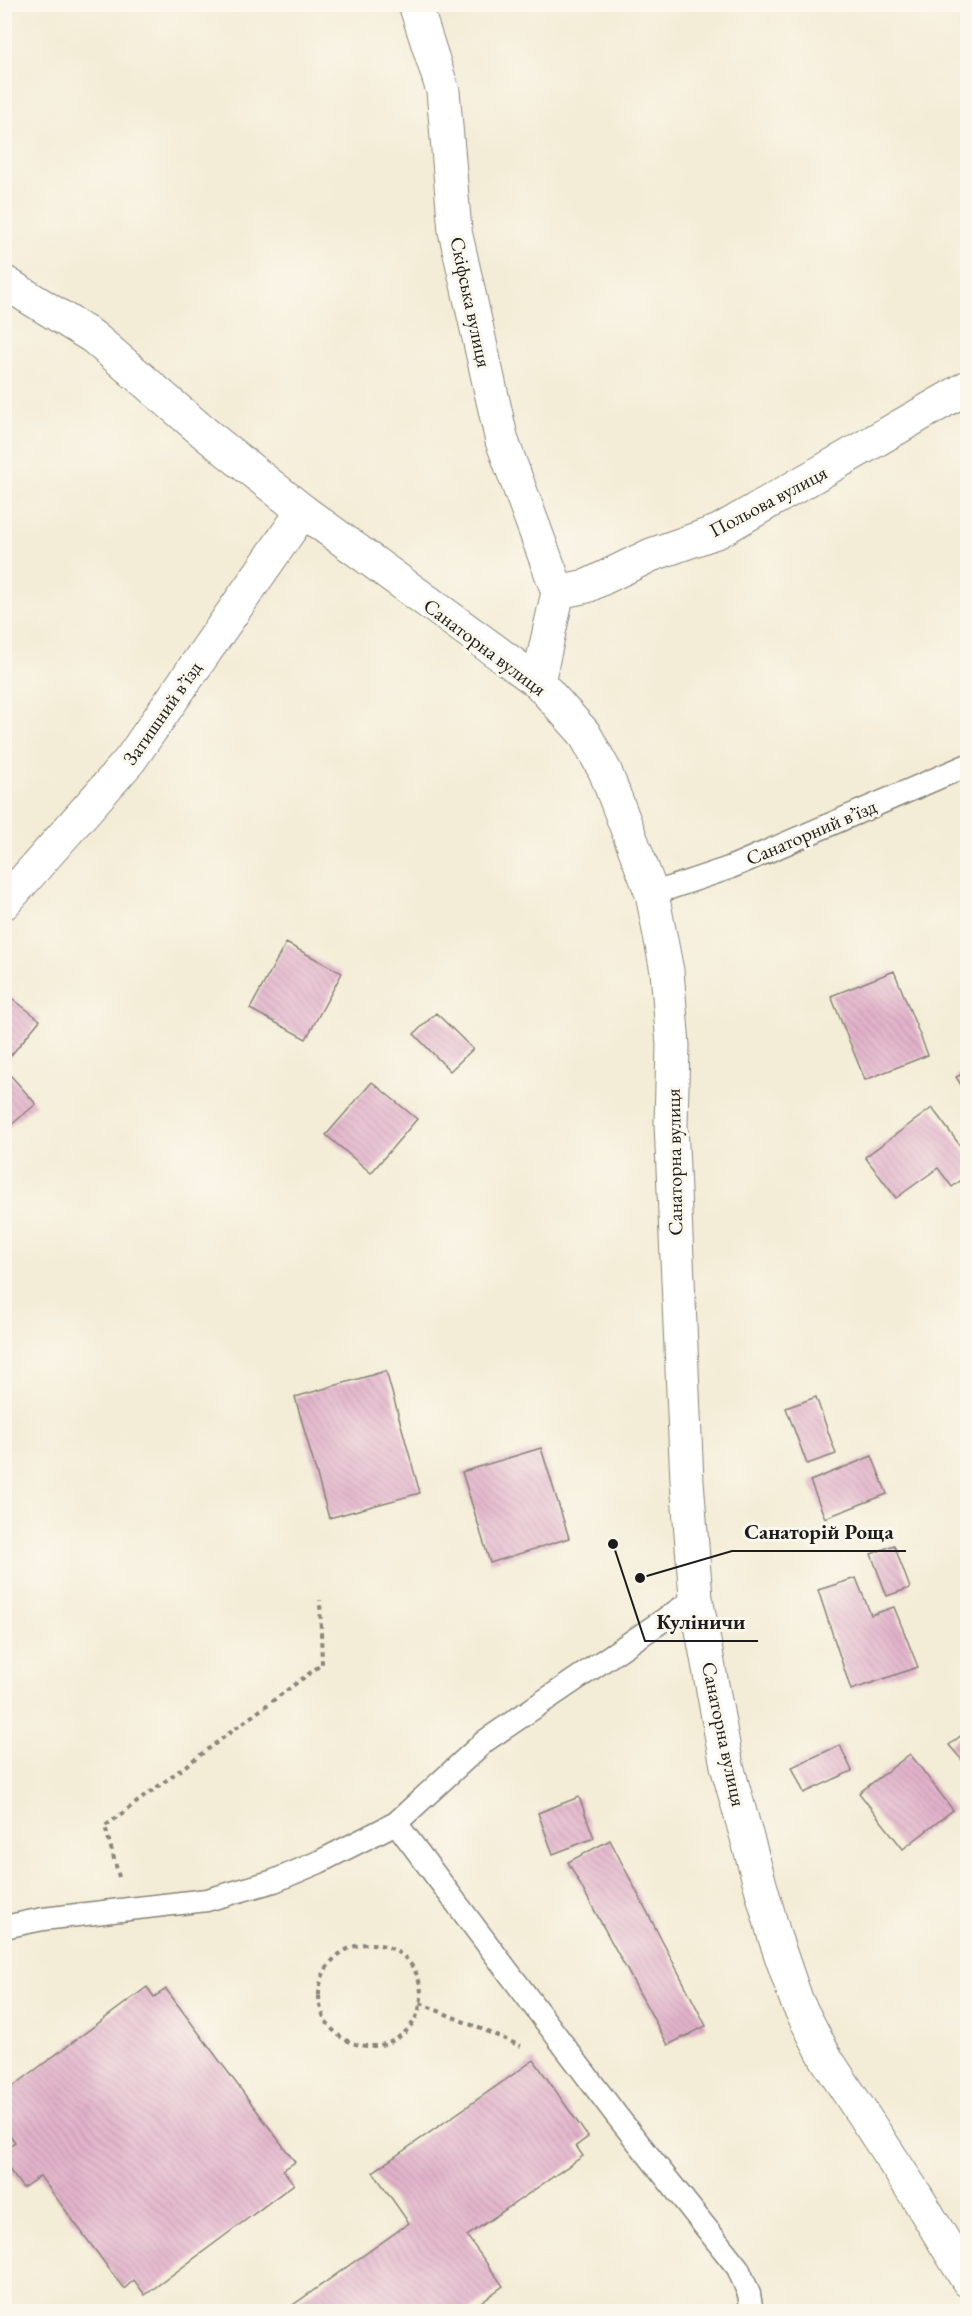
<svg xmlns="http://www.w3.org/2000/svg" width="972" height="2316" font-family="'EB Garamond',serif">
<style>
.building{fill:url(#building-back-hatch)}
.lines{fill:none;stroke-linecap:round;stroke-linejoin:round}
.service-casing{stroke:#888479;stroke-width:25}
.minor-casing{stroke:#888479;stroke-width:35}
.tertiary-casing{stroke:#888479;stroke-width:35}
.path{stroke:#888479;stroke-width:4;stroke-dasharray:4.5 4.5;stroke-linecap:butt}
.service{stroke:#fff;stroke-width:22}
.minor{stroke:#fff;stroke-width:33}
.tertiary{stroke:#fff;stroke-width:33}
.labels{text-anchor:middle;stroke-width:6;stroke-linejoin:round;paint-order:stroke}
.street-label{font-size:20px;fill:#1c1c1c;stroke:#fbf7ec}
.leader{fill:none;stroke:#1c1c1c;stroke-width:2}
.callout-dot{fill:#1c1c1c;stroke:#fbf7ec;stroke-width:2}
.callout-label{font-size:21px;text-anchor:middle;font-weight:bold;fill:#1c1c1c;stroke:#fbf7ec;stroke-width:6;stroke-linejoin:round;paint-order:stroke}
</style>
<defs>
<pattern id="building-back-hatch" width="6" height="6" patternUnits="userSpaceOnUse" patternTransform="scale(1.5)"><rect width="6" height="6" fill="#e2b2ca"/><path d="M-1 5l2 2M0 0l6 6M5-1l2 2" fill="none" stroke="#c198ad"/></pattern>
</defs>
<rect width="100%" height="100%" fill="#fbf7ec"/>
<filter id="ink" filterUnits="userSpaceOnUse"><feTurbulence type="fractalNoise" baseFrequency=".0167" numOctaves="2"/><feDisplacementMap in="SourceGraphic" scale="12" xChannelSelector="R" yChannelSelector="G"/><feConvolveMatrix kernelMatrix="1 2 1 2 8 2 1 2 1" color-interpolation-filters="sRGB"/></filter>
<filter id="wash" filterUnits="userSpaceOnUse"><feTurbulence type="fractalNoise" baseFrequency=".008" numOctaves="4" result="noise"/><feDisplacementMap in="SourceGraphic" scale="24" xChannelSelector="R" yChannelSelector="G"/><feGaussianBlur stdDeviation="1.35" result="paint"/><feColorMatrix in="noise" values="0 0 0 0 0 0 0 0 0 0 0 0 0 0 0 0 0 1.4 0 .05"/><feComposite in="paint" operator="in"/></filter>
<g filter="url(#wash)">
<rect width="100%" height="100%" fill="#f3ecd6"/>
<g id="blocks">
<path class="building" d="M286,943L342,973L306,1039L250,1009Z
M894,971L928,1055L865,1080L831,996Z
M4,992L40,1020L8,1059L4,1057Z
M436,1013L473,1049L450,1071L414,1034Z
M4,1068L36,1104L4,1131Z
M968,1071V1096L956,1077Z
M372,1082L417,1119L371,1173L326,1135Z
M932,1108L968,1156V1175L952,1187L938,1168L896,1198L865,1157Z
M386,1371L420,1493L329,1518L295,1397Z
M816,1397L836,1454L807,1464L786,1408Z
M541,1448L569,1538L490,1563L462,1472Z
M872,1456L887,1494L825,1518L810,1481Z
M894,1545L910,1588L887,1596L871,1554Z
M856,1578L871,1615L894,1607L918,1667L851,1690L818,1590Z
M968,1730V1767L949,1745Z
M840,1745L852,1771L804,1793L792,1767Z
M910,1754L953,1810L903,1849L859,1793Z
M579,1797L594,1838L553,1854L538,1813Z
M610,1840L706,2026L668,2045L568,1862Z
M147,1987L154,1997L166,1989L295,2162L283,2170L294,2184L145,2295L134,2280L124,2289L40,2176L23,2188L4,2163V2149L15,2142L5,2128L4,2093Z
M534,2060L588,2137L576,2146L583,2156L467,2236L503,2286L467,2312H283L409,2223L373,2172Z"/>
</g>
</g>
<g filter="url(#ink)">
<use href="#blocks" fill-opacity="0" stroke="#888479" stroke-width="1.5"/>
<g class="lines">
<defs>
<path id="service" d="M652,894L729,868L968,765
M396,1823L617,2116L738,2268L749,2294L752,2312
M4,1927L43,1919L207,1900L274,1881L319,1862L396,1823L485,1741L696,1598"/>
<path id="minor" d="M415,4L443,91L455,231L502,441L558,592
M558,592L587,586L651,555L719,531L968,387
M538,682L558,592
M4,903L130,760L303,511"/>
<path id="tertiary" d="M4,282L93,337L207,435L303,511L538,682L584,733L605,771L652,894L667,971L673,1045L671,1124L687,1481L696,1598L727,1766L775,1938L797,2002L827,2060L917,2197L968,2281"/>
</defs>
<use href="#service" class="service-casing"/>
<use href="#minor" class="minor-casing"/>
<use href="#tertiary" class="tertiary-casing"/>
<path class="path" d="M119,1877L105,1826L322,1664L320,1600
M319 1995a51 51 0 1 1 102 0a51 51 0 1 1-102 0Z
M420,2003L521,2046"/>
<use href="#service" class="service"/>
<use href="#minor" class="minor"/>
<use href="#tertiary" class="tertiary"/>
</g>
</g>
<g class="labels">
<g class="street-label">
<text transform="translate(471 302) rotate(78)" y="7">Скіфська вулиця</text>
<text transform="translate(768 501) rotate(-28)" y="7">Польова вулиця</text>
<text transform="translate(485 647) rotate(37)" y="7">Санаторна вулиця</text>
<text transform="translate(162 713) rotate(-55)" y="7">Затишний в’їзд</text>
<text transform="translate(811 832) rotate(-23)" y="7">Санаторний в’їзд</text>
<text transform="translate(674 1162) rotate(-91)" y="7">Санаторна вулиця</text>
<text transform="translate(724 1734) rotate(78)" y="7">Санаторна вулиця</text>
</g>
</g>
<path class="leader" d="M640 1578L732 1551H906M613 1544L645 1641H758"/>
<g class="callout-dot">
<circle cx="640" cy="1578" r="6"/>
<circle cx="613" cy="1544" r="6"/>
</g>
<g class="callout-label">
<text x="819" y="1539">Санаторій Роща</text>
<text x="701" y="1629">Куліничи</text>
</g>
<rect width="972" height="2316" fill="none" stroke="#fbf7ec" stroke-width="24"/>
</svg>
